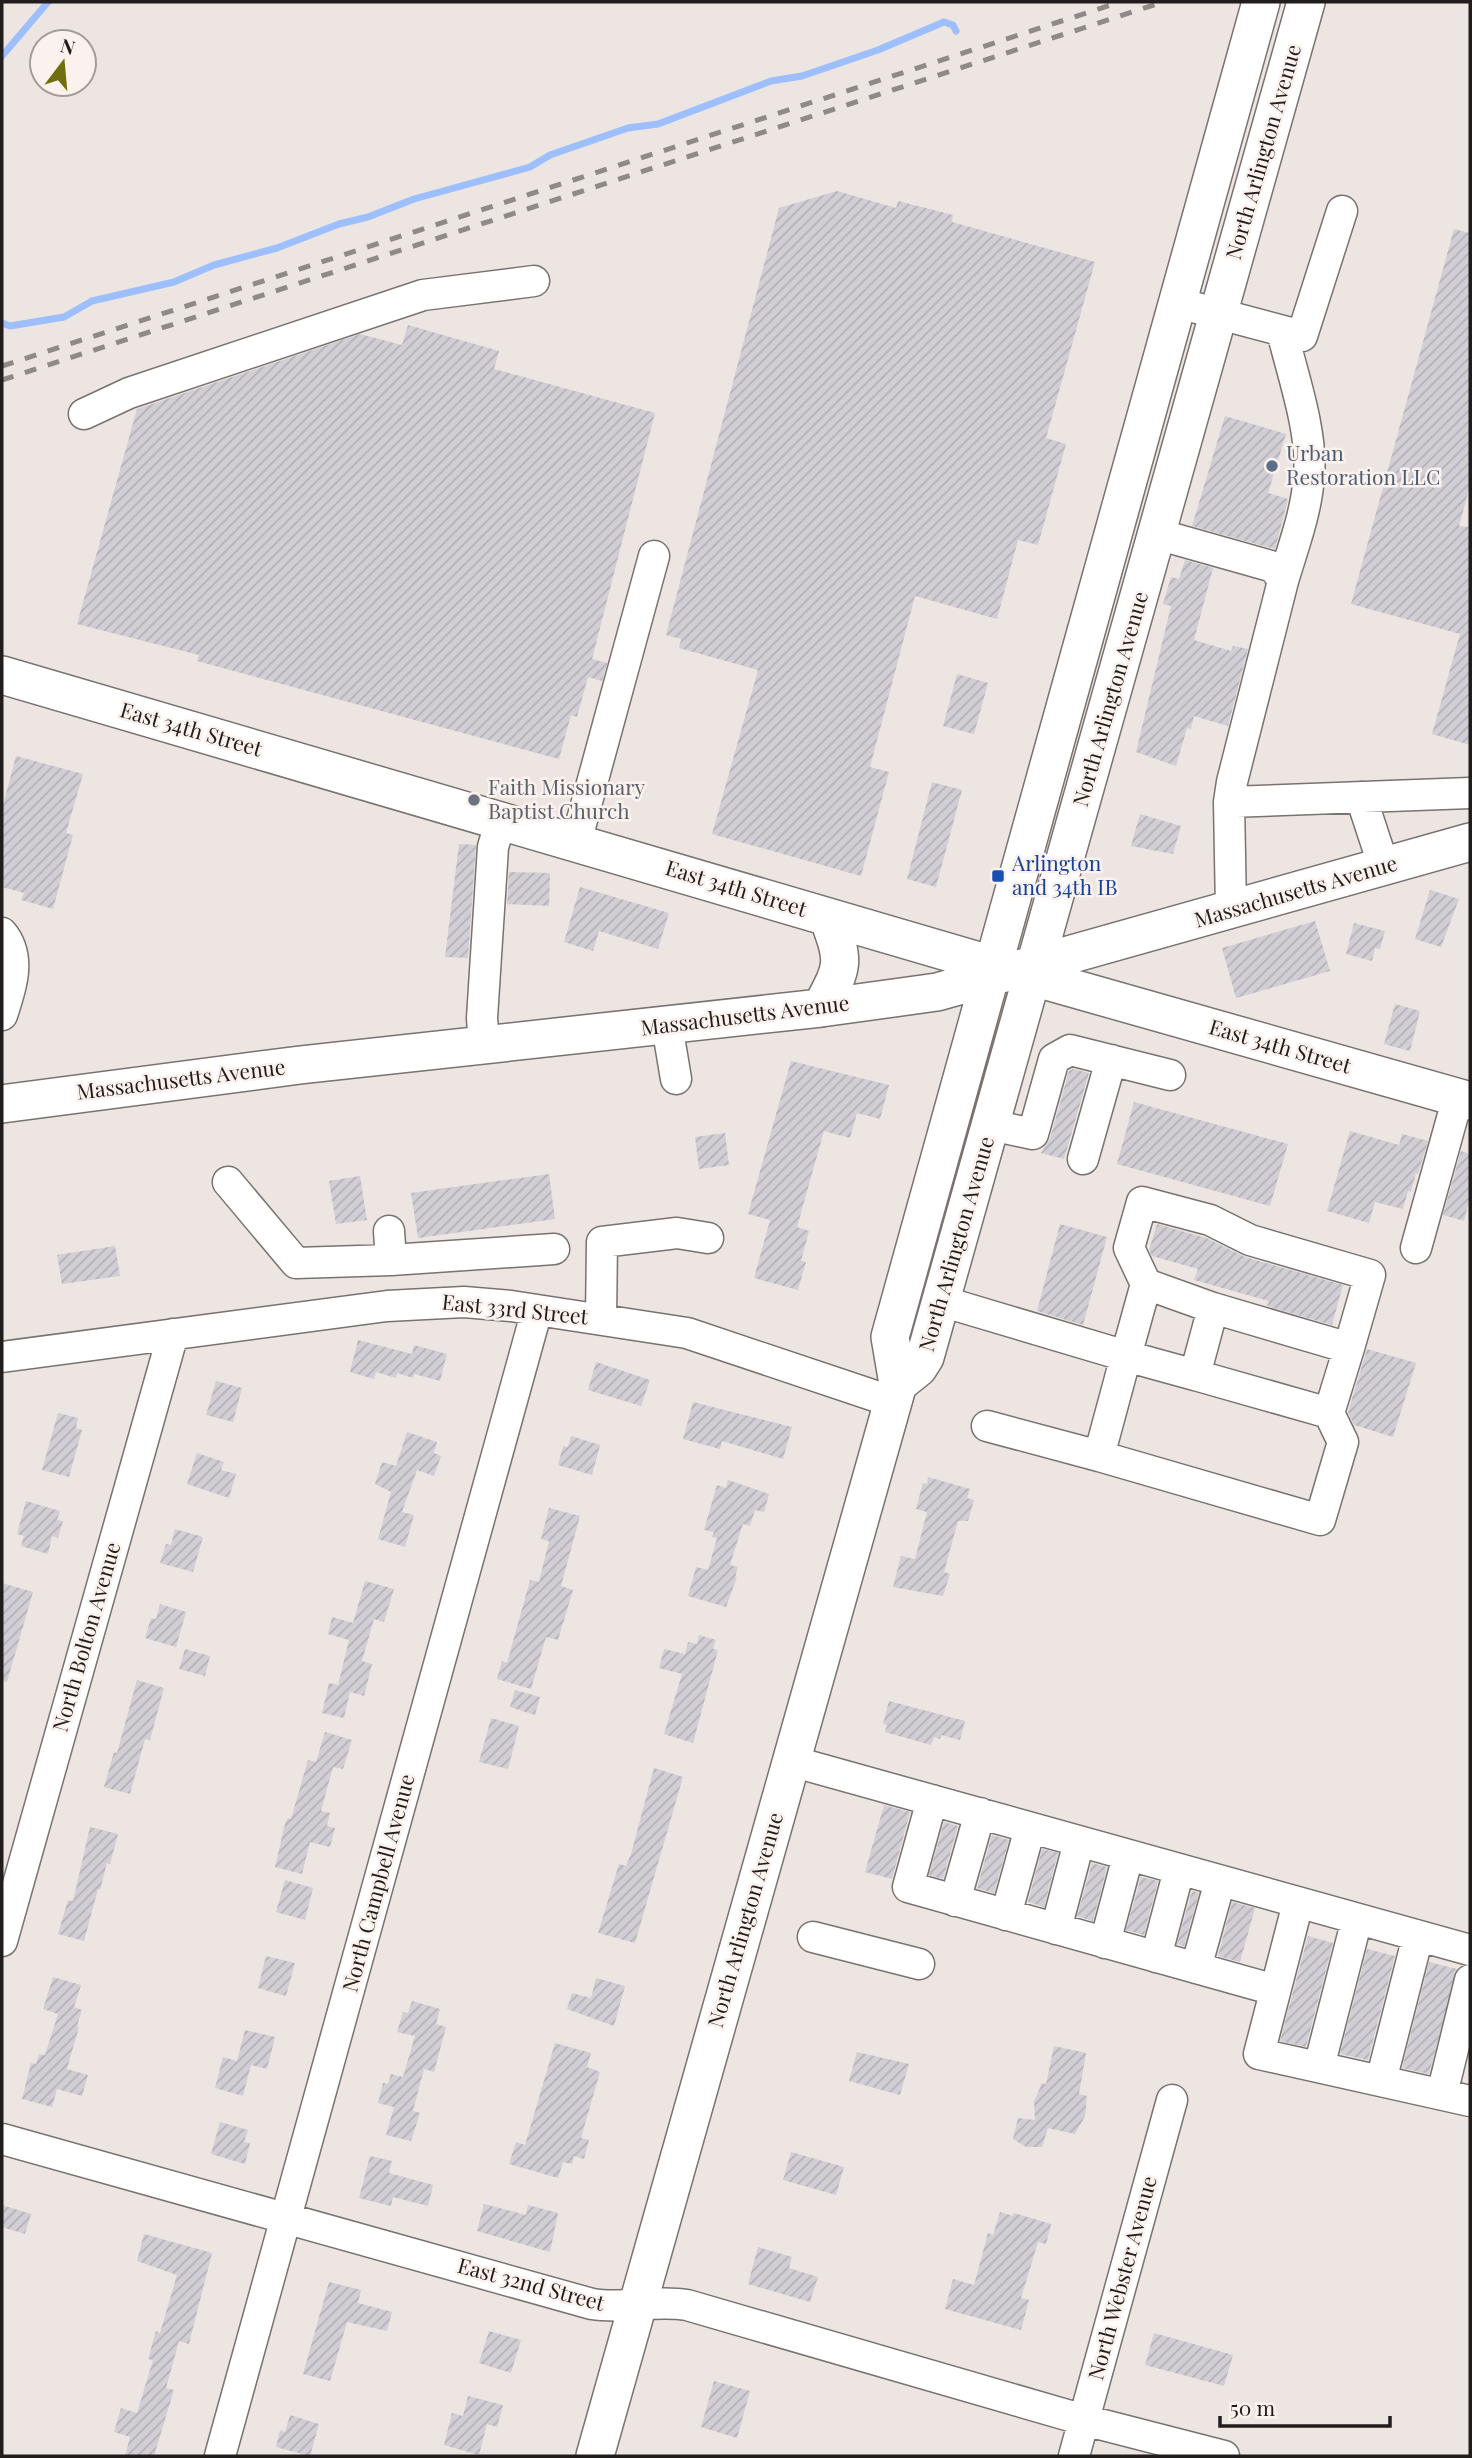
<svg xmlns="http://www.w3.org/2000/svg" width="1472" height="2458" font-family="'Playfair Display',serif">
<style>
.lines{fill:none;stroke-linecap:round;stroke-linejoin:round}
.stream{stroke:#9dbffe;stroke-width:7}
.building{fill:url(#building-hatch)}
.minor-casing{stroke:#79726e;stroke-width:33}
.major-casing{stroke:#79726e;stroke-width:40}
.minor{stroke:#fff;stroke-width:30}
.major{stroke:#fff;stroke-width:37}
.rail{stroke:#8f8987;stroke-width:5;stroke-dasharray:12 12;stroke-linecap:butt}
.service-dot{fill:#5c6f8a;stroke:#fbf2ee;stroke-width:2.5}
.worship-dot{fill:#6b7280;stroke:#fbf2ee;stroke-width:2.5}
.transit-dot{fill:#1a4fb4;stroke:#fbf2ee;stroke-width:2.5}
.labels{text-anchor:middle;stroke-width:5;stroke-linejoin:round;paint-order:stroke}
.street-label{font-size:21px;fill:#201d1c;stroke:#fbf2ee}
.service-label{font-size:21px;fill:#4e5e75;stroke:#fbf2ee;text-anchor:start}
.worship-label{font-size:21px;fill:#5b616d;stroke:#fbf2ee;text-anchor:start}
.transit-label{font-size:21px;fill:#164399;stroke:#fbf2ee;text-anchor:start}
</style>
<defs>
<pattern id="building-hatch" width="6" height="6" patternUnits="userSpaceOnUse" patternTransform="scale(1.75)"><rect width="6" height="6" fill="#d1ced5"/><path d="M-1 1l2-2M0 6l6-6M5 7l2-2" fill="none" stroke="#b3b0b6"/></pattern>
</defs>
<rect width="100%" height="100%" fill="#ede5e1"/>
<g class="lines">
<path class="stream" d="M2,56L48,2
M2,323L10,326L64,317L92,301L174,282L214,265L277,248L339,224L368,217L414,199L530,167L550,155L628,128L658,124L771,81L802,76L878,50L944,22L953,25L956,31"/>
</g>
<path class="building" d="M837,191L896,208L898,201L953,215L952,222L1095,262L1046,438L1066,444L1038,545L1018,540L997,619L915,596L870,767L889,772L861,876L712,834L758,670L679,648L681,639L666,635L779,208Z
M1454,229L1470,233V486L1459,526L1470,527V745L1432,734L1460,634L1351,604Z
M408,325L499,351L494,369L655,413L592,659L607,663L602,681L588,677L577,717L571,715L559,759L197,661L199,655L77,624L137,409L360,334L402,345Z
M1225,416L1286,434L1268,493L1288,499L1275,549L1192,526Z
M1185,560L1213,568L1194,640L1231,651L1233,646L1248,649L1228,726L1194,716L1191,729L1187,728L1176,766L1136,752L1171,606L1163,604L1171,577L1179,579Z
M957,674L988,683L974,734L943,726Z
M16,756L83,774L66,833L73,835L53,909L21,900L24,893L2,887V809Z
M932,782L962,790L936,887L907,879Z
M1140,814L1181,826L1173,854L1131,846Z
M459,844L476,845L468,958L445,957Z
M509,872L550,873L549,906L507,904Z
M580,887L669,913L658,949L599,931L593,951L564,942Z
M1430,890L1459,899L1441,947L1415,939Z
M1315,921L1330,971L1236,998L1222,948Z
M1354,923L1385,931L1380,949L1375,948L1372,961L1346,954Z
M1395,1004L1420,1011L1410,1051L1384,1044Z
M791,1061L889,1085L880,1119L857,1113L850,1138L824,1131L797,1227L809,1231L801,1261L806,1262L798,1290L754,1278L770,1220L748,1214Z
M1073,1069L1089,1073L1064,1159L1041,1153L1050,1139L1069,1071Z
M1134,1102L1288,1144L1270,1206L1117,1164Z
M1350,1131L1399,1145L1402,1134L1428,1141L1418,1174L1416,1173L1411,1192L1408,1191L1403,1209L1375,1202L1369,1223L1327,1211Z
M725,1133L729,1165L699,1169L695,1137Z
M1461,1151L1470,1154V1197L1464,1221L1443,1215Z
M549,1174L555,1219L418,1238L411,1193Z
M360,1176L367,1220L336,1224L329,1181Z
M1060,1224L1107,1237L1083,1325L1037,1311Z
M1157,1224L1206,1238L1245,1257L1343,1285L1332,1325L1267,1306L1269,1301L1194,1280L1198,1269L1152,1256L1149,1250Z
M115,1246L120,1276L62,1284L57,1255Z
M358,1340L412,1354L414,1345L447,1354L440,1381L414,1374L413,1378L397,1373L396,1378L376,1372L374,1379L350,1372Z
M1367,1349L1416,1363L1393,1437L1354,1425L1348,1412Z
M596,1362L650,1380L641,1406L588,1390Z
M216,1381L242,1388L233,1422L206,1415Z
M693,1402L792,1427L783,1459L722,1441L720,1449L683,1439Z
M58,1413L78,1418L76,1428L82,1430L69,1477L42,1470Z
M407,1432L437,1442L434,1453L441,1456L434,1476L417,1470L402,1512L414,1515L405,1547L378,1539L391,1492L375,1484L382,1462L396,1466Z
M571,1436L600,1445L592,1475L558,1465L563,1446L568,1447Z
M197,1453L224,1462L221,1470L236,1474L229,1498L187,1484Z
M928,1477L970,1489L967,1498L974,1500L968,1521H958L944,1572L950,1574L943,1596L893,1587L901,1556L915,1559L927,1512L916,1509L923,1483L927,1484Z
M728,1480L769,1494L764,1512L755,1510L750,1526L743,1524L730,1565L738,1567L735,1577H737L726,1607L688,1596L696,1567L708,1570L717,1538L712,1537L714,1532L704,1530L717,1485L726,1488Z
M26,1501L60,1511L57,1520L63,1521L58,1538L52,1536L48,1554L21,1546L24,1536L17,1534Z
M549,1508L580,1516L561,1586L573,1590L558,1640L546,1637L531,1689L497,1679L502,1661L507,1663L530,1580L539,1582L549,1541L541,1539Z
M175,1529L203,1537L193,1572L160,1563L166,1544L171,1545Z
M365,1581L394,1589L384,1622L374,1619L362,1661L372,1664L364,1696L350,1692L344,1718L322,1713L329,1683L338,1685L349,1640L328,1634L332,1617L353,1623Z
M2,1583L33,1592L7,1682L2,1681Z
M160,1604L186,1612L176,1647L145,1638L151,1618L156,1619Z
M699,1635L716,1640L713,1649L718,1650L693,1743L664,1734L682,1674L659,1668L664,1649L685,1654L688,1642L697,1644Z
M185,1649L210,1656L205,1676L179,1669Z
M137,1680L164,1688L150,1740L145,1739L130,1794L104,1787L114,1752L117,1753Z
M515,1690L540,1697L535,1715L510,1707Z
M889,1701L965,1721L960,1740L941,1735L940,1739L934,1737L931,1745L885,1732L887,1725L883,1724Z
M491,1718L519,1726L508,1769L479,1762Z
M325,1732L352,1740L343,1769L333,1767L321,1811L330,1813L327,1826L335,1828L330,1847L310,1842L302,1874L275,1867L285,1824L288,1818L291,1819L308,1760L316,1762Z
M654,1768L683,1777L635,1943L598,1933L619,1864L626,1866L631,1854Z
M884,1805L910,1812L892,1879L865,1872Z
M944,1822L958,1826L943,1879L929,1875Z
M90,1827L118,1834L110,1864L107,1863L100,1890L98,1889L84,1941L58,1934L68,1900L73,1901Z
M992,1835L1009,1840L994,1893L977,1888Z
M1042,1849L1058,1853L1044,1907L1028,1902Z
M1092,1863L1107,1867L1093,1921L1077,1916Z
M1141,1877L1158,1881L1144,1935L1126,1930Z
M285,1880L313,1888L305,1920L276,1912Z
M1192,1891L1199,1893L1184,1946L1177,1944Z
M1232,1902L1255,1908L1240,1962L1218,1956Z
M1308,1936L1333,1943L1306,2047L1280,2041Z
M1367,1949L1395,1956L1368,2060L1340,2054Z
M266,1956L295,1963L286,1996L258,1988Z
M1429,1962L1457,1969L1429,2074L1402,2068Z
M53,1977L81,1985L74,2007L82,2010L77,2026L79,2027L67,2069L88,2075L82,2096L57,2089L52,2107L22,2099L31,2063L36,2064L39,2054L45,2055L58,2014L43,2009Z
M596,1978L625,1986L614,2026L567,2009L572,1993L591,1998Z
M412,2001L440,2009L436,2024L446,2027L434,2072L424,2069L413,2111L420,2113L411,2141L386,2135L394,2107L378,2103L383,2083L388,2084L391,2074L403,2077L415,2036L397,2032L403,2012L408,2013Z
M245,2030L275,2037L267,2069L251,2065L243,2096L215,2088L223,2057L237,2061Z
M555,2043L591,2053L587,2067L600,2072L581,2138L589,2140L584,2159L574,2156L572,2164L563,2162L558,2178L509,2164L516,2142L525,2145Z
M1054,2046L1086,2053L1079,2094L1087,2096L1085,2116L1075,2134L1048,2128L1042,2147H1026L1013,2139L1018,2118L1035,2120L1034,2102L1042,2083L1046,2084Z
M857,2052L909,2064L900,2095L849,2081Z
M220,2122L248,2130L244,2142L250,2143L245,2164L211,2154Z
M791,2152L844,2167L836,2195L783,2180Z
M370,2156L392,2161L389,2173L433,2185L428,2206L393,2197L391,2206L359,2198Z
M484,2204L526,2215L528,2205L558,2213L550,2252L477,2231Z
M2,2205L31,2214L25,2234L2,2227Z
M1000,2212L1013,2216L1014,2213L1051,2224L1046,2244L1038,2242L1021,2298L1029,2300L1021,2330L945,2309L953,2279L974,2285L988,2233L993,2235Z
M144,2234L212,2253L189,2344L179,2341L166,2388L174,2390L154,2456H125L130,2437L114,2432L121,2408L137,2413L153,2360L148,2359L156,2331L160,2333L177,2275L137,2261Z
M758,2247L792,2257L789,2268L818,2277L810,2302L748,2284Z
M329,2282L361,2290L358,2303L392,2312L387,2331L347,2322L330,2381L303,2374Z
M489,2331L521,2340L511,2373L479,2363Z
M1154,2333L1233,2355L1224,2386L1145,2365Z
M714,2381L750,2391L737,2438L701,2427Z
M468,2396L503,2405L497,2427L487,2424L479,2455L444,2445L452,2413L463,2416Z
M290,2415L319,2424L310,2456L276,2447L280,2430L285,2432Z"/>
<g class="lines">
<defs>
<path id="minor" d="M1178,303L1302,336L1342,211
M1282,331C1292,373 1313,432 1309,475C1307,511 1293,547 1283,581
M84,414L129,393L423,295L534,281
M1157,534L1274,567L1283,581L1232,782L1229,802L1231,910
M1361,797L1384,867
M1229,802L1470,793
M576,842L654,556
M2,933C22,957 11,988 2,1015
M667,1025L676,1079
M484,1045L482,1018L493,847L501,820
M991,1125L1033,1134L1054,1059L1070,1050L1170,1075
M1083,1159L1111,1060
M228,1182L296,1263L391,1260
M389,1231L391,1260L554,1249
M1416,1248L1458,1097
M1146,1284L1129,1248L1142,1202L1210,1220L1250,1240L1370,1275L1349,1348
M941,1301L1126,1356L1146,1284L1213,1308L1195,1375L1126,1356L1099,1456L987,1426
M1213,1308L1349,1348L1329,1413
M601,1319L602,1242L677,1233L708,1238
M2,1357L387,1306L464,1302L511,1306L687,1333L893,1402
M1099,1456L1320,1520L1343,1442L1329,1413L1195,1375
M791,1761L1470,1950
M932,1800L908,1887L1275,1990
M955,1901L980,1813
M1298,1903L1259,2054L1470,2101
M1006,1915L1030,1828
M1056,1929L1079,1842
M813,1937L919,1964
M2,1941L173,1334
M1105,1943L1128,1856
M1156,1957L1179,1870
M1196,1968L1220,1881
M1319,2067L1357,1919
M1381,2081L1418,1936
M1442,2094L1470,1980
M2,2139L592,2304C624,2309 655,2300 687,2305L1084,2420L1224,2456
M220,2456L537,1310
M1074,2456L1172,2100"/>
<path id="major" d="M2,675L1033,977L1470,1101
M821,1008C844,965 845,963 828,917
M2,1104L300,1065L821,1008L937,992L1470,842
M898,1384L918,1368L925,1357L1306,2
M595,2456L898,1384L890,1337L1261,2"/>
</defs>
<use href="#minor" class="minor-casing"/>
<use href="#major" class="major-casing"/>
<use href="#minor" class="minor"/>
<use href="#major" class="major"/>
<path class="rail" d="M2,366L1120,2
M2,380L1163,2"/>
</g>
<circle class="service-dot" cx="1272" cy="466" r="7"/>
<circle class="worship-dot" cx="474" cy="800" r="7"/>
<rect class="transit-dot" x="991" y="869" width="14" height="14" rx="3.5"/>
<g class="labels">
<g class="street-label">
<text transform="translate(1264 152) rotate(-74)" y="7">North Arlington Avenue</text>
<text transform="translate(1111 699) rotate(-74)" y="7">North Arlington Avenue</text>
<text transform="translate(191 730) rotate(16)" y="7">East 34th Street</text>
<text transform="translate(736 889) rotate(17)" y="7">East 34th Street</text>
<text transform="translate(1296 892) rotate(-16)" y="7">Massachusetts Avenue</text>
<text transform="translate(745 1016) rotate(-7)" y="7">Massachusetts Avenue</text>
<text transform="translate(1280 1047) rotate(16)" y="7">East 34th Street</text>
<text transform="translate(181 1080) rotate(-7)" y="7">Massachusetts Avenue</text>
<text transform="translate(957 1244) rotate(-74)" y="7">North Arlington Avenue</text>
<text transform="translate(515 1310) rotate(6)" y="7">East 33rd Street</text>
<text transform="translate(87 1637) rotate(-74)" y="7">North Bolton Avenue</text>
<text transform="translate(379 1883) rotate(-75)" y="7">North Campbell Avenue</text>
<text transform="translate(746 1920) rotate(-74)" y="7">North Arlington Avenue</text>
<text transform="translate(1123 2278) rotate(-75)" y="7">North Webster Avenue</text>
<text transform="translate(531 2285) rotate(15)" y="7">East 32nd Street</text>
</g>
<g class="service-label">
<text x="1286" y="461">Urban<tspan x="1286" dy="24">Restoration LLC</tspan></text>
</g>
<g class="worship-label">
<text x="488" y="795">Faith Missionary<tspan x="488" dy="24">Baptist Church</tspan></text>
</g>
<g class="transit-label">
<text x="1012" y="871">Arlington<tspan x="1012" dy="24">and 34th IB</tspan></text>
</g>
</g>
<rect width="1472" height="2458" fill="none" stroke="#201d1c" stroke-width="7"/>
<g transform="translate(63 63) rotate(16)"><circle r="33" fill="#fbf2ee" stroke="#a39d9a" stroke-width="2"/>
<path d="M0-5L12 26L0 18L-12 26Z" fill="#706e0f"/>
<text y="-10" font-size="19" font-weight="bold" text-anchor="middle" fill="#201d1c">N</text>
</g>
<path d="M1220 2416v10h170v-10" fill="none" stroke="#201d1c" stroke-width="3.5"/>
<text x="1230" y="2416" font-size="21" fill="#201d1c" stroke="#fbf2ee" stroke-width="5" paint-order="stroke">50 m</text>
</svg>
